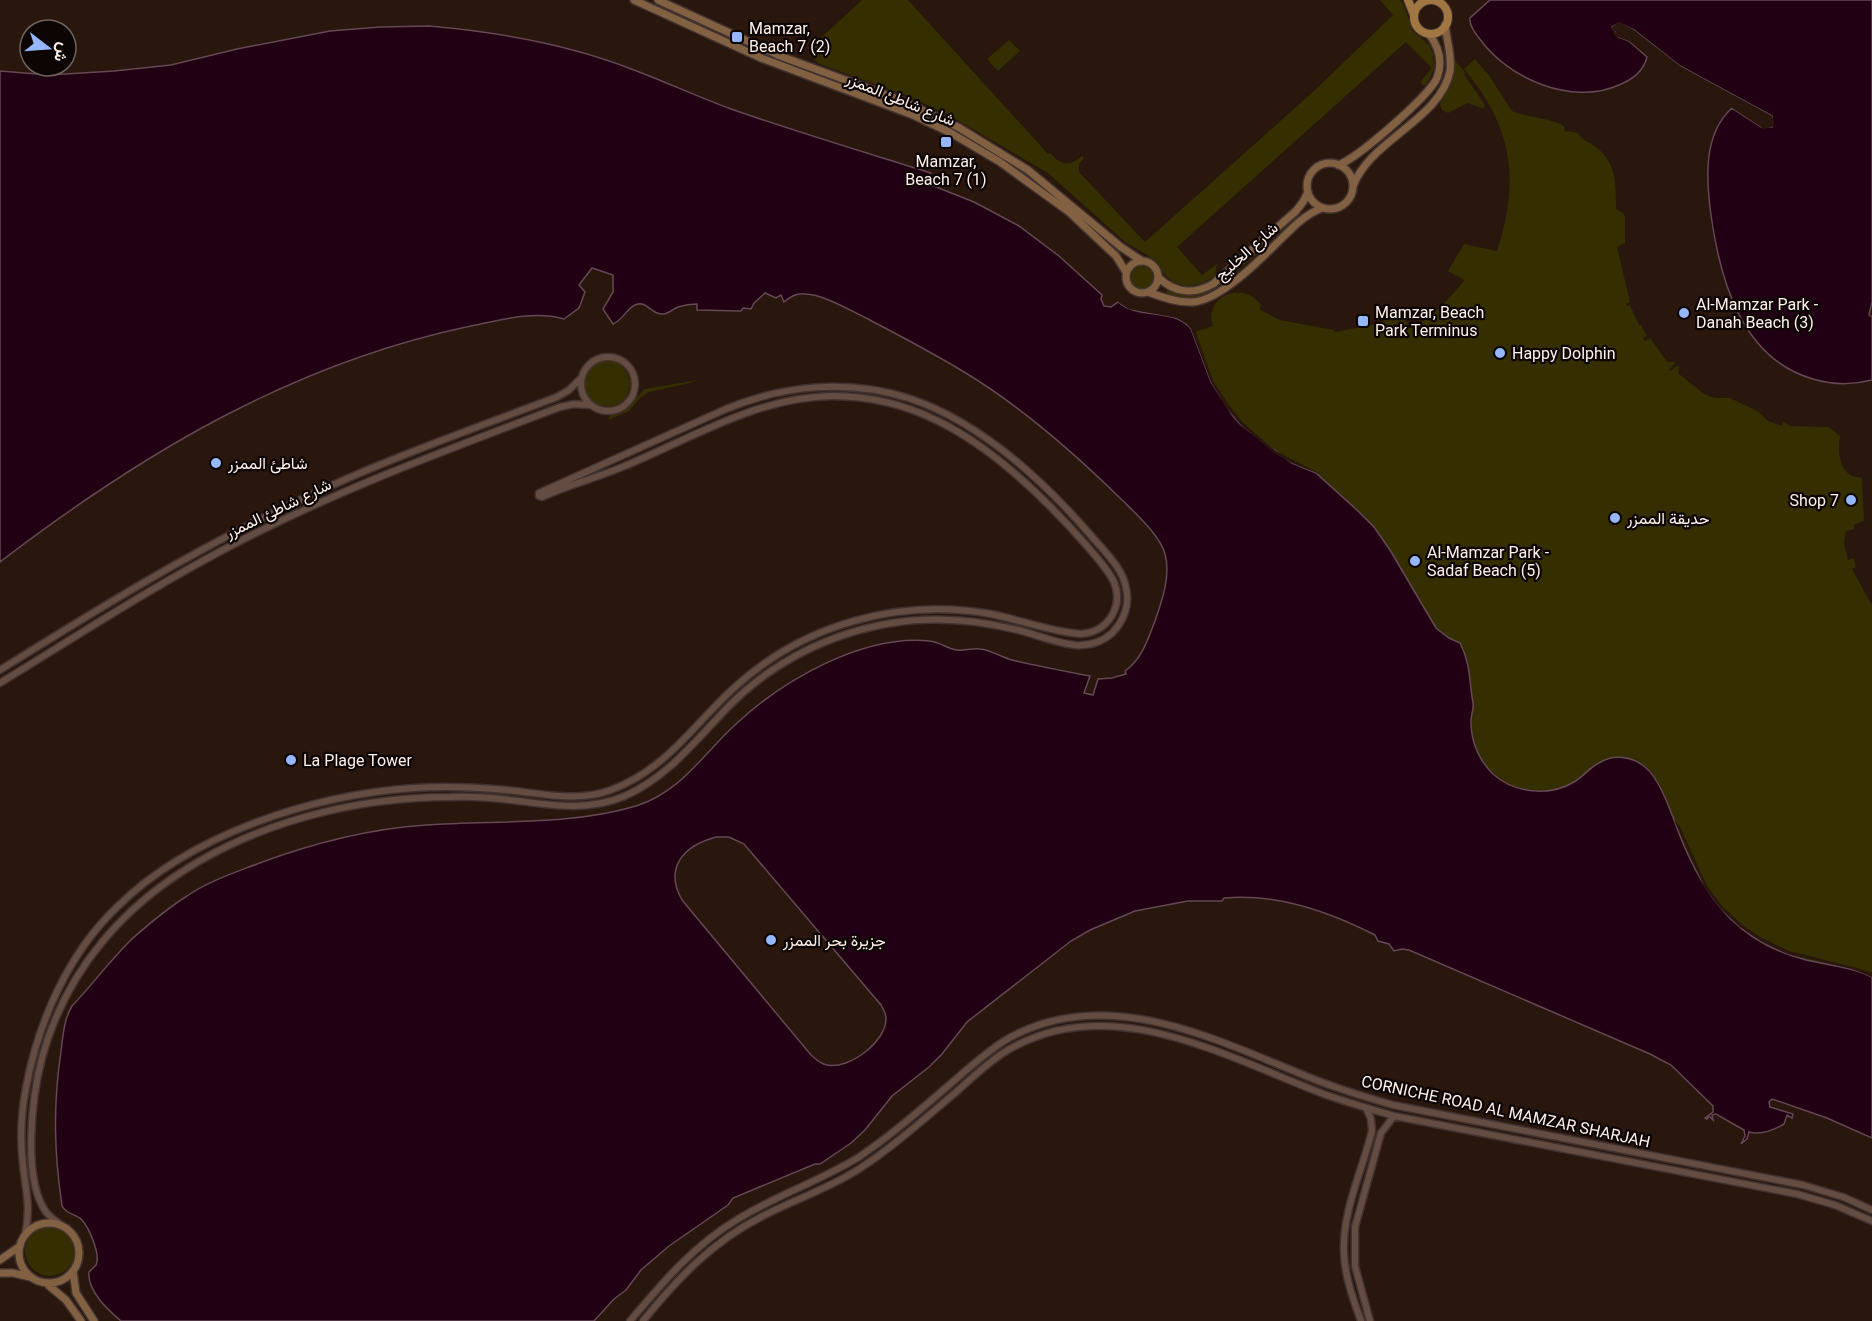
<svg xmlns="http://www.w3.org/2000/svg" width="1872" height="1321" font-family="Roboto,Vazirmatn,sans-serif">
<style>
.green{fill:#342e00}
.water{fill:#220013;stroke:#644854;stroke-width:1.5;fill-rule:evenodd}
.pier{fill:#29160d}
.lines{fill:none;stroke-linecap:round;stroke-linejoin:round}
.tertiary-casing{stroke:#41322f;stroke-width:9}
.secondary-casing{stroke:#41322f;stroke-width:10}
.primary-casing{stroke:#41322f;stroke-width:10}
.tertiary{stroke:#634c41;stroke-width:6}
.secondary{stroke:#826142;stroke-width:7}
.primary{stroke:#a07643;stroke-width:8}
.poi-dot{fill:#94b7fd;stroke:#0c0503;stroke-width:2}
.labels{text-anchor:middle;stroke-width:4.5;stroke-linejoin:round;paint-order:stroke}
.poi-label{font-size:16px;fill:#fff0ea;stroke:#0c0503;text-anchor:start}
.street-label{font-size:16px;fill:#fff0ea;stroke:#0c0503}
</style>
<rect width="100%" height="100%" fill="#29160d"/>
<path class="green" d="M862,0H908L1048,154L1050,153C1061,165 1069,167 1082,156L1084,158L1079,164V172L1145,242L1315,90L1393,15L1380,0H1400L1403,3L1413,31L1429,45L1433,53L1434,69L1426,85H1422L1421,81L1432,68L1406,42L1177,247L1202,275L1217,264L1215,276L1203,283L1187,286L1174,283L1165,275L1155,260L1125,242L1048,173L943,112L905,95L817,63L811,52L813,45Z
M1009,40L1020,51L998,71L987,59Z
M1475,59L1488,74L1512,111C1529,118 1549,118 1564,126L1565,131L1578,133C1584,142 1588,141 1596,147C1617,163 1616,186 1616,209L1623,213L1625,216V243L1617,247L1630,302L1626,304L1627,306L1630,305L1639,325H1641L1647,336L1643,338L1645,341L1650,338L1668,363L1673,361L1675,363L1669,370L1671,371L1676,366L1679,367L1678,373L1704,394L1715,398H1730L1759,412L1768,421L1782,426L1783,422L1791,426L1829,427L1840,436C1838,448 1838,469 1852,476C1855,477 1858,477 1862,478L1864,521L1854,525V529L1846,531L1844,543L1848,560L1853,558L1856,567L1852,569L1872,605V977C1846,965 1815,965 1789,954C1764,945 1727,920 1712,899C1702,884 1695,866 1687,850C1675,828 1665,785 1648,769C1634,756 1613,754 1597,764C1587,770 1580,780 1568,785C1532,801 1488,783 1475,746C1469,730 1474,716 1472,701C1470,681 1464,662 1460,643L1449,639L1436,628L1390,550L1374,527L1358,511L1316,473L1292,463L1252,436L1220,398L1192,333L1213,326C1203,295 1244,280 1261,305L1260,310L1280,320L1334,330L1335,332L1376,324L1401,313L1410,328C1431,319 1448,300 1462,283L1464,280L1448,271L1464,244L1497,251C1520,180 1513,127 1464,69Z
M1455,61L1465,72L1464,74L1485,105L1484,109L1468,103L1448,113L1442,110L1440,104L1451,85Z
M1260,247L1262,250L1237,271L1238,272L1218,287L1219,289C1200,299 1185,301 1166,294L1167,290C1208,306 1233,272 1260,247Z
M1130 277a12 12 0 1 1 24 0a12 12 0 1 1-24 0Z
M584 384a23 23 0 1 1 46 0a23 23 0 1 1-46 0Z
M698,380L690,383L649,392L640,398L629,411L608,420L610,415L629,407L644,389Z
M25 1251a25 25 0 1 1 50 0a25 25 0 1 1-50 0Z"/>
<path class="water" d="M1490,0H1872V302L1869,315L1872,317V380C1853,385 1833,385 1813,379C1742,359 1720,280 1711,215C1706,179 1703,134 1732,108L1761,127H1772V116L1680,66L1634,30L1619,23L1612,27L1618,37L1629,41L1647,57C1643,72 1633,79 1619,85C1572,106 1508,79 1479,38C1474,32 1469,25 1470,18Z
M429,26C499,32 568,44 634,70C666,82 698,97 731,109C797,132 864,152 931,173L928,178L932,180L931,185L974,202L1019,226L1059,256L1102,295L1101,299L1104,306L1111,307L1118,302C1138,320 1173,307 1191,329L1211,382L1233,416L1241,425L1292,463L1316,473L1358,511L1374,527L1390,550L1436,628L1449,638L1460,643C1471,664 1469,682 1473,703C1474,708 1471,716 1471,721C1471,741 1479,760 1493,774C1514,793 1549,797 1574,782C1583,777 1589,768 1599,763C1613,754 1632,756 1645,767C1663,781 1675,826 1685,848C1710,905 1743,944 1806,960C1828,965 1851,967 1872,977V1138L1827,1118L1772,1099L1769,1102L1770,1107L1793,1114L1792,1118L1787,1115L1784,1124C1774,1130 1761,1135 1749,1132L1747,1139L1741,1144L1745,1136L1744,1130L1716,1114L1712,1115L1713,1120L1709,1116L1707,1119L1705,1118L1713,1112V1106L1671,1065L1650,1054L1409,950L1402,949L1394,951L1389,944L1378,941L1375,935C1330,912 1275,893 1224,898L1222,901H1188L1135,911L1090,930L1071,941L967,1022L942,1054L929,1067L892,1096L865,1130L851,1143L820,1164H815L733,1198L728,1205L669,1246L641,1270L626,1290L614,1299L594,1321H121C108,1310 87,1291 89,1272C90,1271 94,1267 96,1265C101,1255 89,1227 81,1219C74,1213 67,1215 62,1206C54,1151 53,1106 61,1051C63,1036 64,1019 72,1006C93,984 111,959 133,938C150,923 168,908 187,896C206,883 228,875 249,867C306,845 364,829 426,825C496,820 568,826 636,806C681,792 703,754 736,724C783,680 863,634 930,641C940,642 948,649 957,650C964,651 972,648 980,649C991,650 1001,657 1012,660C1038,666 1064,671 1090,676L1084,693L1093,695L1098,679L1112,678L1126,674L1125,671C1142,659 1148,639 1155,621C1162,601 1171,575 1165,554C1160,535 1134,512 1120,498C1072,451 1021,406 964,372C933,353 900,336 868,319C851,311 823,294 805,294C796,293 790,297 784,302L781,295L776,298L765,293L754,303L751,309L743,308L741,311L697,310V304C691,304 684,305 678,307C672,309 668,315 661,314C650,313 647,300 635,305C626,309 624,319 613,324L603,309L613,292V275L592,268L579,285L585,292L579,308L564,319C532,310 497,321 466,327C290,365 141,454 0,562V71L49,75L114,71L171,65L237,49L330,31L380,27ZM716,837H729L744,844L881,1005C883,1009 886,1013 886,1018C887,1041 849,1070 827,1065C820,1064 816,1059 811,1055L682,900C664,868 683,846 716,837Z"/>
<path class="pier" d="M1619,22L1634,30L1680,66L1772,116L1774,123L1772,127L1764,129L1729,106L1734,105L1765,126L1771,123L1768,117L1679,69L1623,27H1616L1615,32L1631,39L1650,55V58L1629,41L1615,36L1613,33L1612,27Z
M1120,300L1130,306L1178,315L1189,321L1194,327L1213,381L1229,405L1243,423L1276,451L1322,475L1292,463L1274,453L1241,425L1226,407L1211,382L1191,329L1187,324L1177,318L1129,309L1118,302Z
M1674,820L1680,827L1707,886L1722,906L1742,925L1762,938L1789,951L1853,967L1872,973V977L1852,969L1788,954L1761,941L1740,927L1720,908L1705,888Z"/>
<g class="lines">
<defs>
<path id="tertiary" d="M581 384a27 27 0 1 1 54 0a27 27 0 1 1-54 0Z
M0,670C98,609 195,549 300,500C384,460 470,430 557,397L569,390L580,379
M0,683C80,634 158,583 242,540C345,487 452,448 560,407L574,404L589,405
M25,1235C31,1206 26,1193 23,1165C20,1139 21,1113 26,1088C38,1022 68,954 117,907C191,834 312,795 414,788C444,786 475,787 506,790C541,793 576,803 611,790C667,769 693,725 735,687C804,624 899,598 991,614C1021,620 1051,632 1081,634C1093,633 1104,628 1111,617C1118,606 1119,594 1114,582C1108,569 1096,557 1087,546C1045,498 995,449 938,421C906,405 868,396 832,396C758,397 694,437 627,465C600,477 570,484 542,497L539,496V493L726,409C784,385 847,379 908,398C982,422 1045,482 1094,539C1106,553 1123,569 1126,588C1130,604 1124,621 1112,633C1102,642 1089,646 1075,645C1056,643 1037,635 1018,630C977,620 934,616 892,623C830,633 772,662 728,707C695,741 670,775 625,796C589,811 556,806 519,801C496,798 473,796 450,797C279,797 90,880 42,1058C32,1096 22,1178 46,1212C50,1217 56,1221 61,1225
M630,1321C663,1282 694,1245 738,1219C777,1195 820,1181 859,1157C890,1136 919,1111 948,1086C966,1070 984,1054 1004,1041C1104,981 1216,1040 1311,1078C1338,1089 1365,1097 1393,1105L1803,1185L1843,1197L1872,1210
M643,1321C677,1279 712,1242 761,1217C793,1200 828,1189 859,1169C893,1147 924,1119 955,1093C972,1078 989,1061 1008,1050C1108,991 1221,1054 1316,1091C1341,1101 1368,1108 1394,1116L1797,1194L1835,1205L1872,1221
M1361,1321C1353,1299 1345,1277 1344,1253C1342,1212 1362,1171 1372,1131L1371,1119L1366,1108
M1370,1321L1355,1266V1227L1381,1133L1394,1116"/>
<path id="secondary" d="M634,0L761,58L913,115L951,133L1000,162L1069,212L1116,256L1126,272
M658,0L780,56L900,100L958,127L1028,170L1121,247L1142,261
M1307 186a23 23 0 1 1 46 0a23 23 0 1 1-46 0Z
M1338,165C1357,159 1429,96 1437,78C1443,62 1439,47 1429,34
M1353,186C1370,140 1441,119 1450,71C1452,56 1447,41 1445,25
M1126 277a16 16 0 1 1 32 0a16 16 0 1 1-32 0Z
M1158,277C1174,293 1193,295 1213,284L1296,211L1303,202L1308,192
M1148,292C1162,297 1178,303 1193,302C1221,300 1262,258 1282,238C1294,226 1306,214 1322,208
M19 1253a30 30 0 1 1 60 0a30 30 0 1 1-60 0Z
M0,1260L20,1246
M73,1271L76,1293L94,1321
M0,1273H13L30,1277
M47,1284L66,1300L81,1321"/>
<path id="primary" d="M1408,0L1414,15
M1414 17a17 17 0 1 1 34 0a17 17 0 1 1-34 0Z"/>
</defs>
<use href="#tertiary" class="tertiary-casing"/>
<use href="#secondary" class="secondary-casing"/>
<use href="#primary" class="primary-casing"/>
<use href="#tertiary" class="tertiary"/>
<use href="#secondary" class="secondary"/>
<use href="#primary" class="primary"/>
</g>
<g class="poi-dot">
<rect x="731" y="31" width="12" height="12" rx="3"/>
<rect x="940" y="136" width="12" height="12" rx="3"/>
<circle cx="1684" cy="313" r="6"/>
<rect x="1357" y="315" width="12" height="12" rx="3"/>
<circle cx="1500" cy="353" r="6"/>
<circle cx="216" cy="463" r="6"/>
<circle cx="1851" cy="500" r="6"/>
<circle cx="1615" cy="518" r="6"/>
<circle cx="1415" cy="561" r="6"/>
<circle cx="291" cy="760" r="6"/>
<circle cx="771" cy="940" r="6"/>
</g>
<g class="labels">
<g class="poi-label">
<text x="749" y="34">Mamzar,<tspan x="749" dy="18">Beach 7 (2)</tspan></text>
<text x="946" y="167" text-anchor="middle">Mamzar,<tspan x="946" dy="18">Beach 7 (1)</tspan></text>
<text x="1696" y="310">Al-Mamzar Park -<tspan x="1696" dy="18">Danah Beach (3)</tspan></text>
<text x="1375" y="318">Mamzar, Beach<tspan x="1375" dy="18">Park Terminus</tspan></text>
<text x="1512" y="359">Happy Dolphin</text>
<text x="228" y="469">شاطئ الممزر</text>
<text x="1839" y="506" text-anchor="end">Shop 7</text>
<text x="1627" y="524">حديقة الممزر</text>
<text x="1427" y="558">Al-Mamzar Park -<tspan x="1427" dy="18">Sadaf Beach (5)</tspan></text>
<text x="303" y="766">La Plage Tower</text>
<text x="783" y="946">جزيرة بحر الممزر</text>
</g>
<g class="street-label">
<text transform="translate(901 99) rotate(22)" y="6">شارع شاطئ الممزر</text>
<text transform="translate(1246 251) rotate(-42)" y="6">شارع الخليج</text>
<text transform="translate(278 508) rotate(-26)" y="6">شارع شاطئ الممزر</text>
<text transform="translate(1506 1111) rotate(12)" y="6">CORNICHE ROAD AL MAMZAR SHARJAH</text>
</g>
</g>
<g transform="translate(48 48) rotate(107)"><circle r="28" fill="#0c0503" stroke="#6d635f" stroke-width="1.5"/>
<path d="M0-4.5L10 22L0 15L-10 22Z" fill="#94b7fd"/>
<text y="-9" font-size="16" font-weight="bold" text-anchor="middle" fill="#fff0ea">ش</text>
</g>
</svg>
